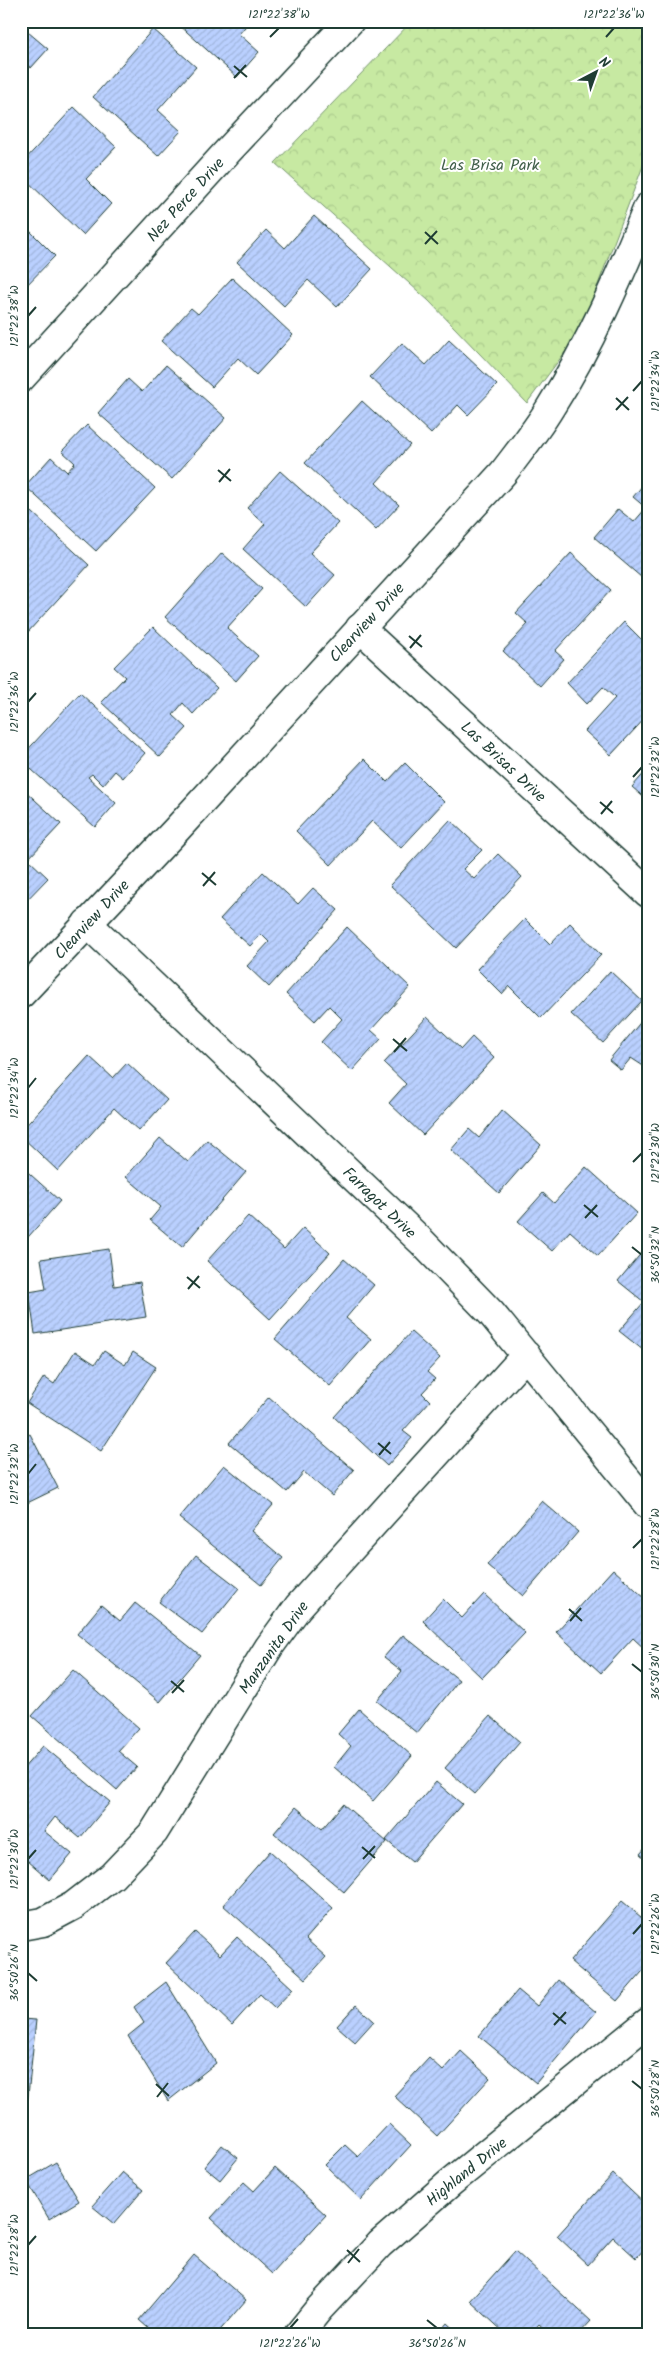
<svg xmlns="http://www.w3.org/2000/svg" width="669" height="2356" font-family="Kalam,sans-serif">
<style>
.park{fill:url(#park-crowns);stroke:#73936b}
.building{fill:url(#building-hatch);stroke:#1f3d34}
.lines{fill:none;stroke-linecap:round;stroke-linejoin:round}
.street-casing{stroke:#1f3d34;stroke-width:31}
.secondary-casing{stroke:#1f3d34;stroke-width:31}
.street{stroke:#fff;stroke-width:28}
.secondary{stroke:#fff;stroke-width:28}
.ticks{fill:none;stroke:#1f3d34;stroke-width:2}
.labels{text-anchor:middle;stroke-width:4;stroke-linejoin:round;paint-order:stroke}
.park-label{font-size:16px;fill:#415f4a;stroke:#fff}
.street-label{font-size:16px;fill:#1f3d34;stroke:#fff}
.neatline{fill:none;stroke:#1f3d34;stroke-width:2}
.ticks-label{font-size:12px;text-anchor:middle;fill:#1f3d34}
</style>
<defs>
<pattern id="park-crowns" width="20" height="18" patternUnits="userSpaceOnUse" patternTransform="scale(1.25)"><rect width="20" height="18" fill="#c7e9a2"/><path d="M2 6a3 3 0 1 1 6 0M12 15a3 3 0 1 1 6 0" fill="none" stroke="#aac98c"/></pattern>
<pattern id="building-hatch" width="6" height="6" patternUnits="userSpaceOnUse" patternTransform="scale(1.25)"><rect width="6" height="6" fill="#bad0ff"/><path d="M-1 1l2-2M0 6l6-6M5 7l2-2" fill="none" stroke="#9fb4db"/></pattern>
</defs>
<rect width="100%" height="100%" fill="#fff"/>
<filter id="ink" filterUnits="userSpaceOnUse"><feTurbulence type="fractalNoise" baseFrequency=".02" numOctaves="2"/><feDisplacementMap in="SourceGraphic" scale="10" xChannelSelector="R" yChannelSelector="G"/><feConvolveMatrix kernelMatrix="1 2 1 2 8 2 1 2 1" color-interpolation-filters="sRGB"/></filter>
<g filter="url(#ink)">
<path class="park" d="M412,21H648V141L643,166L580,332L527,403L429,301L275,163Z"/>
<path class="building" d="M179,21H250L239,34L259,52L237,77L177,23Z
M21,26L48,49L31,68L21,60Z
M153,29L196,67L158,110L181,131L158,156L93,97Z
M74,107L116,147L86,179L111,204L83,235L21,175V164Z
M314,216L372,269L337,307L308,280L284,306L237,262L266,230L285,248Z
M21,222L55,256L21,291Z
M232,278L293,335L256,375L238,358L212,387L161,341L191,308L198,314Z
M449,340L497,385L468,415L458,405L431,434L370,377L402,343L426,365Z
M166,365L226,418L172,479L98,413L128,379L142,392Z
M362,401L410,445L376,483L399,505L376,530L305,463Z
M87,425L155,488L96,551L25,486L51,457L67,472L75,463L62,451Z
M280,471L338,523L310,553L335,575L306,607L243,549L265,524L247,508Z
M648,479V583L594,537L618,509L634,522L646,508L633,497Z
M32,512L89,565L28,632L21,626V525Z
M222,553L262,589L227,628L258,656L236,681L165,617Z
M571,553L611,590L555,651L564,659L540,686L503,651L528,624L516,613Z
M624,622L648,646V715L611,755L585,731L615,698L603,687L587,704L567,683Z
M153,627L217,688L193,714L183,703L173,715L187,728L160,757L101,702L125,677L114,667Z
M80,693L145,753L123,778L115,771L103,785L92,774L88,777L116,803L95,827L21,760V757Z
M364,759L387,782L405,763L444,802L401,848L372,821L331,865L296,831Z
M648,769V801L632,787Z
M21,787L61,824L28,859L48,878L21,906Z
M450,820L482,850L463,869L474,879L498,854L522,877L456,948L390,885Z
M263,872L298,904L313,888L338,910L269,987L247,966L269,942L261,934L250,946L220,919Z
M525,919L550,944L570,923L601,955L541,1018L509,986L502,994L477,969Z
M347,927L410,987L371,1030L381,1039L352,1071L321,1042L342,1019L329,1006L315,1021L286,994Z
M610,971L642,1001L603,1043L571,1014Z
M427,1017L461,1049L472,1037L494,1058L423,1135L389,1103L406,1084L384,1063Z
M644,1018L648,1022V1069L631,1058L621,1070L609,1060Z
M89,1056L113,1078L127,1063L167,1100L139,1131L114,1108L58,1171L21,1136V1131Z
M502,1110L541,1145L499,1193L451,1150L469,1129L479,1138Z
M160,1138L188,1162L207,1140L246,1172L182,1247L150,1220L161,1207L126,1177Z
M21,1166L60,1201L21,1245Z
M586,1167L637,1213L598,1256L570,1231L552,1251L518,1221L543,1193L554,1203Z
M248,1216L284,1249L303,1228L330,1253L270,1319L207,1261Z
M648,1245V1354L619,1331L644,1302L618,1281Z
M109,1249L114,1286L140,1282L146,1317L35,1334L29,1292L46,1289L41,1259Z
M344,1259L374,1285L346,1318L371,1339L330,1386L275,1339Z
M411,1332L440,1358L427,1372L435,1379L422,1393L430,1401L403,1431L412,1438L387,1466L334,1417Z
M75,1351L95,1364L104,1351L125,1365L133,1352L156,1367L101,1451L27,1403L44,1377L54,1384Z
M269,1397L354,1470L332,1496L304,1472L287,1492L229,1443Z
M30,1434L58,1488L21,1506V1439Z
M224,1465L273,1505L251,1531L283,1558L261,1585L179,1518Z
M542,1501L578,1532L523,1596L487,1565Z
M196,1555L239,1588L202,1634L159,1602Z
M613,1569L648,1601V1652L633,1638L601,1673L556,1632Z
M484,1594L525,1633L482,1678L423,1621L443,1599L462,1618Z
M135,1603L200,1655L160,1702L77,1634L101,1605L120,1621Z
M403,1635L459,1680L417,1733L377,1701L402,1671L384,1657Z
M73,1670L139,1728L118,1751L137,1767L117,1790L32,1716Z
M359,1709L412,1756L373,1801L334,1767L351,1746L338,1734Z
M490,1716L520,1742L475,1794L445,1768Z
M43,1746L110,1802L80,1838L55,1817L44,1831L72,1854L50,1880L21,1855V1771Z
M436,1782L462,1804L412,1862L386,1840Z
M343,1804L387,1842L344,1892L274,1833L296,1807L322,1829Z
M648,1845V1861L640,1854Z
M270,1851L333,1908L306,1939L326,1957L306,1979L223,1905Z
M622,1901L648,1923V1965L617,2001L570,1961Z
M195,1932L220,1955L237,1937L293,1989L275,2008L260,1994L232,2025L166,1963Z
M558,1980L596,2012L536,2083L479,2036L518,1990L537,2006Z
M166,1982L216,2063L168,2101L128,2036L144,2023L134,2007Z
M356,2005L374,2021L355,2042L337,2026Z
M21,2019L36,2020L26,2114L21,2113Z
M461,2051L490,2078L437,2136L394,2096L429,2058L443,2071Z
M389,2124L411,2145L361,2200L325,2165L345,2145L358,2157Z
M222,2145L238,2158L220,2180L204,2167Z
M56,2162L79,2201L49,2219L26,2180Z
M275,2168L326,2215L272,2274L211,2218L244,2182L254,2191Z
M122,2172L143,2190L114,2224L92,2206Z
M613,2174L648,2207V2245L636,2258L613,2237L588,2265L557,2236Z
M515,2251L591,2321L578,2335H551L539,2324L529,2335H507L470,2301Z
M194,2255L246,2300L216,2335H156L139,2320Z
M447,2323L460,2335H437Z"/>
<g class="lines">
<defs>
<path id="street" d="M21,378L228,151L350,21
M360,628L648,893
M87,923L421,1241L491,1313L648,1505
M21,1926L43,1922L73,1906L112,1876L154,1832L269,1647L298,1607L526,1355
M298,2335L319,2309L380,2244L450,2183L648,2022"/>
<path id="secondary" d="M21,994L177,829L503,473C519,452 536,431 550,408C590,345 620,276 648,207"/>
</defs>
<use href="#street" class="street-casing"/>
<use href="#secondary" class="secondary-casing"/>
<use href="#street" class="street"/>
<use href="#secondary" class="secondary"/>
</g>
</g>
<path class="ticks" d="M270,37L279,28M606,37L614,28M234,66L247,77M234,78L246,65M425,232L438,244M425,244L437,231M28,316L36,307M633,391L642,381M616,398L629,410M616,410L628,397M218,470L231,481M219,482L230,469M409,636L422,647M410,648L421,635M28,702L36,693M633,777L642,767M600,802L613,813M601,814L612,801M202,873L216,885M203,886L215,872M393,1039L407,1051M394,1052L406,1038M28,1088L36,1078M633,1162L642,1153M584,1205L598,1217M585,1218L597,1205M632,1247L642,1255M187,1277L200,1288M188,1289L199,1276M378,1443L391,1454M379,1455L390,1442M28,1474L36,1464M633,1548L642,1539M569,1609L582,1621M570,1621L581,1608M632,1664L642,1672M171,1681L184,1692M172,1693L184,1680M362,1847L375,1858M28,1859L36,1850M363,1859L375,1846M633,1934L642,1924M28,1973L37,1981M553,2013L566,2024M554,2025L566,2012M632,2081L642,2089M156,2084L169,2096M157,2097L168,2083M28,2245L36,2236M347,2250L360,2262M348,2263L359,2249M427,2320L437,2328M290,2328L298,2319"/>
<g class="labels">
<g class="park-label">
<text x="490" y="170">Las Brisa Park</text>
</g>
<g class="street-label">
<text transform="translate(185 199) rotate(-48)" y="6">Nez Perce Drive</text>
<text transform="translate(366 622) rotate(-47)" y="6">Clearview Drive</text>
<text transform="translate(504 761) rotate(43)" y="6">Las Brisas Drive</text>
<text transform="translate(91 919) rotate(-47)" y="6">Clearview Drive</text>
<text transform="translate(380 1202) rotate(44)" y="6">Farragot Drive</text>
<text transform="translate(273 1647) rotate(-55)" y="6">Manzanita Drive</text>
<text transform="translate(466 2171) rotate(-39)" y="6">Highland Drive</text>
</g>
</g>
<rect width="669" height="2356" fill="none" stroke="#fff" stroke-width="55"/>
<g transform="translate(596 72) rotate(41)" stroke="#ffffff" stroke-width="4" paint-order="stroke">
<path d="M0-4L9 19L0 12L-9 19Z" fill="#1f3d34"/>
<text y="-8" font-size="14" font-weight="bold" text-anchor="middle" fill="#1f3d34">N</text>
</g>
<rect x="28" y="28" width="614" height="2300" class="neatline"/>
<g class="ticks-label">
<text x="279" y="18">121°22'38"W</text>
<text x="614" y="18">121°22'36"W</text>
<text transform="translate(14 316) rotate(-90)" y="4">121°22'38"W</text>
<text transform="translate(655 381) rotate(-90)" y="4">121°22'34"W</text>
<text transform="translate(14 702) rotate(-90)" y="4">121°22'36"W</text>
<text transform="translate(655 767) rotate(-90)" y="4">121°22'32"W</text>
<text transform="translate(14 1088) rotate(-90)" y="4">121°22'34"W</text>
<text transform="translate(655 1153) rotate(-90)" y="4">121°22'30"W</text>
<text transform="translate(655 1255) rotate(-90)" y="4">36°50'32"N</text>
<text transform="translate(14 1474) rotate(-90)" y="4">121°22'32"W</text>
<text transform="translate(655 1539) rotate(-90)" y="4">121°22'28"W</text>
<text transform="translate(655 1672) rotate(-90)" y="4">36°50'30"N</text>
<text transform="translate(14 1859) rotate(-90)" y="4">121°22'30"W</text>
<text transform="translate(655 1924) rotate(-90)" y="4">121°22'26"W</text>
<text transform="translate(14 1973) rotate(-90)" y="4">36°50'26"N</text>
<text transform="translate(655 2089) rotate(-90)" y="4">36°50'28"N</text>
<text transform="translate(14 2245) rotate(-90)" y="4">121°22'28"W</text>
<text x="290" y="2347">121°22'26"W</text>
<text x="437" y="2347">36°50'26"N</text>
</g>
</svg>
